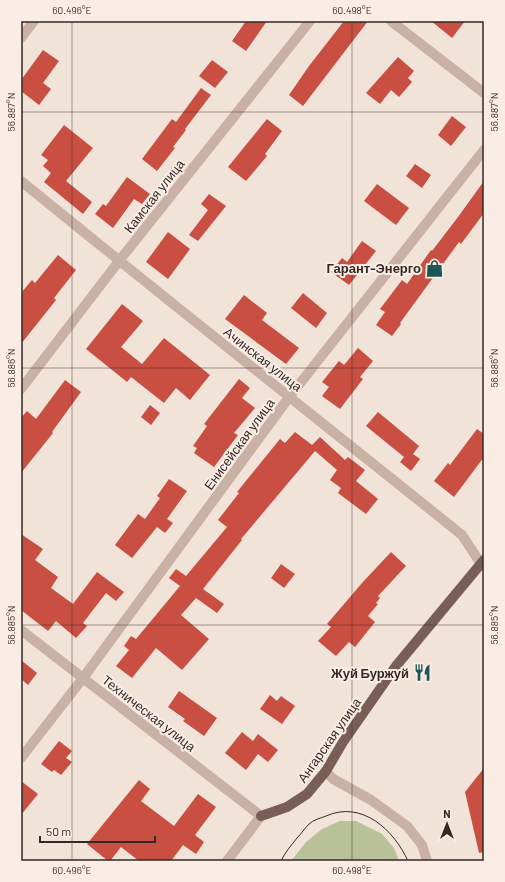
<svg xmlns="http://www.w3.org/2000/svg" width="505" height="882" font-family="Barlow,sans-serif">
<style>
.green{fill:#b9c199}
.building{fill:#c84f41}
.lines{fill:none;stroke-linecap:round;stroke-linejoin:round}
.minor{stroke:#cab1a5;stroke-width:10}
.major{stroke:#785e57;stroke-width:10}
.tram{stroke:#352926;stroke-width:1}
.ticks{fill:none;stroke:#352926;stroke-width:1;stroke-opacity:0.45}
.labels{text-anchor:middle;stroke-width:4;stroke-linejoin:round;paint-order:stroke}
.street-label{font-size:13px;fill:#352926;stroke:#f9ede5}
.poi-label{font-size:13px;font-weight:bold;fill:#352926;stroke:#f9ede5;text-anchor:end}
.neatline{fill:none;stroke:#352926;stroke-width:1.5}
.ticks-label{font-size:10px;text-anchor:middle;fill:#352926}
</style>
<rect width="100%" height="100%" fill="#f2e3d9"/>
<path class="green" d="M340,821H356L382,834L394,848L399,861H291L306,842L322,829Z"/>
<path class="building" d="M246,21H267L246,51L232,41Z
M344,21H368L303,106L289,95L309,66Z
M431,21H465L452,38Z
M43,50L59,61L43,83L51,89L39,105L21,91V80Z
M398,57L414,71L408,78L412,82L399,97L391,90L380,104L366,93Z
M212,60L228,72L215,88L199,76Z
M201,88L211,95L185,129L186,130L173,147L175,148L157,171L142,159L172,119L176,122Z
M452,116L466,127L451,146L438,135Z
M267,119L282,131L265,154L267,156L246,181L228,167Z
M64,125L93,148L66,181L92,202L83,214L44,182L51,173L43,166L48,160L41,155Z
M415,164L431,175L422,188L406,176Z
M127,177L150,194L142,204L134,199L113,228L95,214L103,204L106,206Z
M484,181V213L461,244L459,242L400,323L401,324L392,336L376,325L385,312L380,309L402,280L407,284L431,250L432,251L458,217Z
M377,184L409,208L396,225L364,201Z
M209,194L226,206L198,241L189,235L208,210L201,204Z
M168,232L190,249L168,279L146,262Z
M362,241L376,251L349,285L331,272L342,258L347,262Z
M58,255L76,270L54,298L56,300L21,344V293L32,280L35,283Z
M303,293L327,313L316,328L291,308Z
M244,295L267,313L262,320L299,348L286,364L225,319Z
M122,304L143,321L121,347L142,364L164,338L210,375L190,400L176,388L164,403L131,377L127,382L86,349Z
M358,348L373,361L360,377L363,379L340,409L322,396L329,387L322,382L339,361L344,365Z
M239,379L250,388L242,398L255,408L234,433L238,435L214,467L194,453L197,448L193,446L207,426L204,424Z
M65,380L81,392L52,432L53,433L21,473V418L27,411L36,419Z
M150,405L160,413L151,425L141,417Z
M378,412L419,446L413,454L420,459L411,471L400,462L404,457L366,426Z
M477,429L484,434V457L454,497L434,481L448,463L450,465Z
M295,432L312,445L320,437L345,460L348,457L365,470L356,481L378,499L366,514L338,493L341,488L330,480L337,470L315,451L241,539L242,540L203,589L224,604L217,613L196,598L181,615L209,639L182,670L156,648L132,678L116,666L129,650L124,646L131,636L136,639L180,586L169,578L176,569L186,576L227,527L218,520L239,493L237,492L280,439L285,443Z
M169,479L187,491L167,519L173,523L165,533L157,527L132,558L115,545L138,514L145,519L160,498L157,496Z
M21,534L43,549L35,560L58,577L51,588L73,604L97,572L124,592L116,601L106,593L83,623L87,626L76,638L56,621L48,631L21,610Z
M391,552L406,566L378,596L380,598L376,603L378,604L368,616L375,622L355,647L349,642L336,656L318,641L331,627L327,624L362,583Z
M281,564L295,574L284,588L271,578Z
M21,660L37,673L28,685L21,679Z
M179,691L217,718L204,736L183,721L185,719L168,707Z
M270,695L277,701L281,696L295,706L282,724L260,709Z
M242,732L253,741L258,734L278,750L268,762L258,754L246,770L225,753Z
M59,741L72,751L66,758L72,762L61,775L54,770L52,772L41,764Z
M484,768V852L479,853L465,792Z
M139,780L150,789L141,801L174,826L198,794L216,807L195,835L204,842L196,854L183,845L171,861H139L121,847L110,861H108L87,844Z
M21,781L38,794L21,815Z"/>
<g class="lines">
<path class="minor" d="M391,21L484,93
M21,38L34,21
M21,181C167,300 315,417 462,535L481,564
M21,389L119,261L310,21
M21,630L261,816L227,861
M21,758L83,678L290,396L484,150
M326,771L333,779L371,800L407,826L422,845L427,861"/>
<path class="major" d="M261,816L287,807L307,794L326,771L343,742L396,666L484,560"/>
<path class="tram" d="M281,861C285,852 291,846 297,838C301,834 305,828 309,824C313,820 321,818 326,816C362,800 394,830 408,861"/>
</g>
<path class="ticks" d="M72,21V861M352,21V861M21,112H484M21,368H484M21,625H484"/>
<defs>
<symbol id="shop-bare" viewBox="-9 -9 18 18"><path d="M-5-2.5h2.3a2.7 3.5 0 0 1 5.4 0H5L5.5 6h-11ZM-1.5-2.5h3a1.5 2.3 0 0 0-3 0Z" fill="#1c5753" stroke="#f9ede5" stroke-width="2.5" paint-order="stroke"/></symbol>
<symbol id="restaurant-bare" viewBox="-9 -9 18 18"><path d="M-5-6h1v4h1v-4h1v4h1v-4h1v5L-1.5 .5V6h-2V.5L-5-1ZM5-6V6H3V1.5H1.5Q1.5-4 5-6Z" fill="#1c5753" stroke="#f9ede5" stroke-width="2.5" paint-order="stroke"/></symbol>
</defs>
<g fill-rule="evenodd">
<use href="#shop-bare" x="422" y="256" width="25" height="25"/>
<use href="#restaurant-bare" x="410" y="660" width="25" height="25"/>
</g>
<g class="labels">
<g class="street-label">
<text transform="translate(154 196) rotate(-52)" y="5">Камская улица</text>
<text transform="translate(263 359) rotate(38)" y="5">Ачинская улица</text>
<text transform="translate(239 444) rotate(-54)" y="5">Енисейская улица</text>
<text transform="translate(149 713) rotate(38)" y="5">Техническая улица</text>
<text transform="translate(329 740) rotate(-55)" y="5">Ангарская улица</text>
</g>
<g class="poi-label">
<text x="421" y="273">Гарант-Энерго</text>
<text x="409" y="678">Жуй Буржуй</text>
</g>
</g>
<rect width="505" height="882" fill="none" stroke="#f9ede5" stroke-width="44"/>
<g transform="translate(447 824)" stroke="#f9ede5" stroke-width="3" paint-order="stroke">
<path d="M0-3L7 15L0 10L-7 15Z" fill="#352926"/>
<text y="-6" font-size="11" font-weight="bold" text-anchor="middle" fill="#352926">N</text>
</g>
<path d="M40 836v6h115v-6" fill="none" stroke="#352926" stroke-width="2"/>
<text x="46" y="836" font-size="12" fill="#352926" stroke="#f9ede5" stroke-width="3" paint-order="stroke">50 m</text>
<rect x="22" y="22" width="461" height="838" class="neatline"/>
<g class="ticks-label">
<text x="72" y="14">60.496°E</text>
<text x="352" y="14">60.498°E</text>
<text transform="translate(11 112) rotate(-90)" y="4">56.887°N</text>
<text transform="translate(494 112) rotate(-90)" y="4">56.887°N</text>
<text transform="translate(11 368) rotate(-90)" y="4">56.886°N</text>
<text transform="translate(494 368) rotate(-90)" y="4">56.886°N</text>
<text transform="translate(11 625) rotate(-90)" y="4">56.885°N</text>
<text transform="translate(494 625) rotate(-90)" y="4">56.885°N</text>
<text x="72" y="874">60.496°E</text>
<text x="352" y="874">60.498°E</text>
</g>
</svg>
